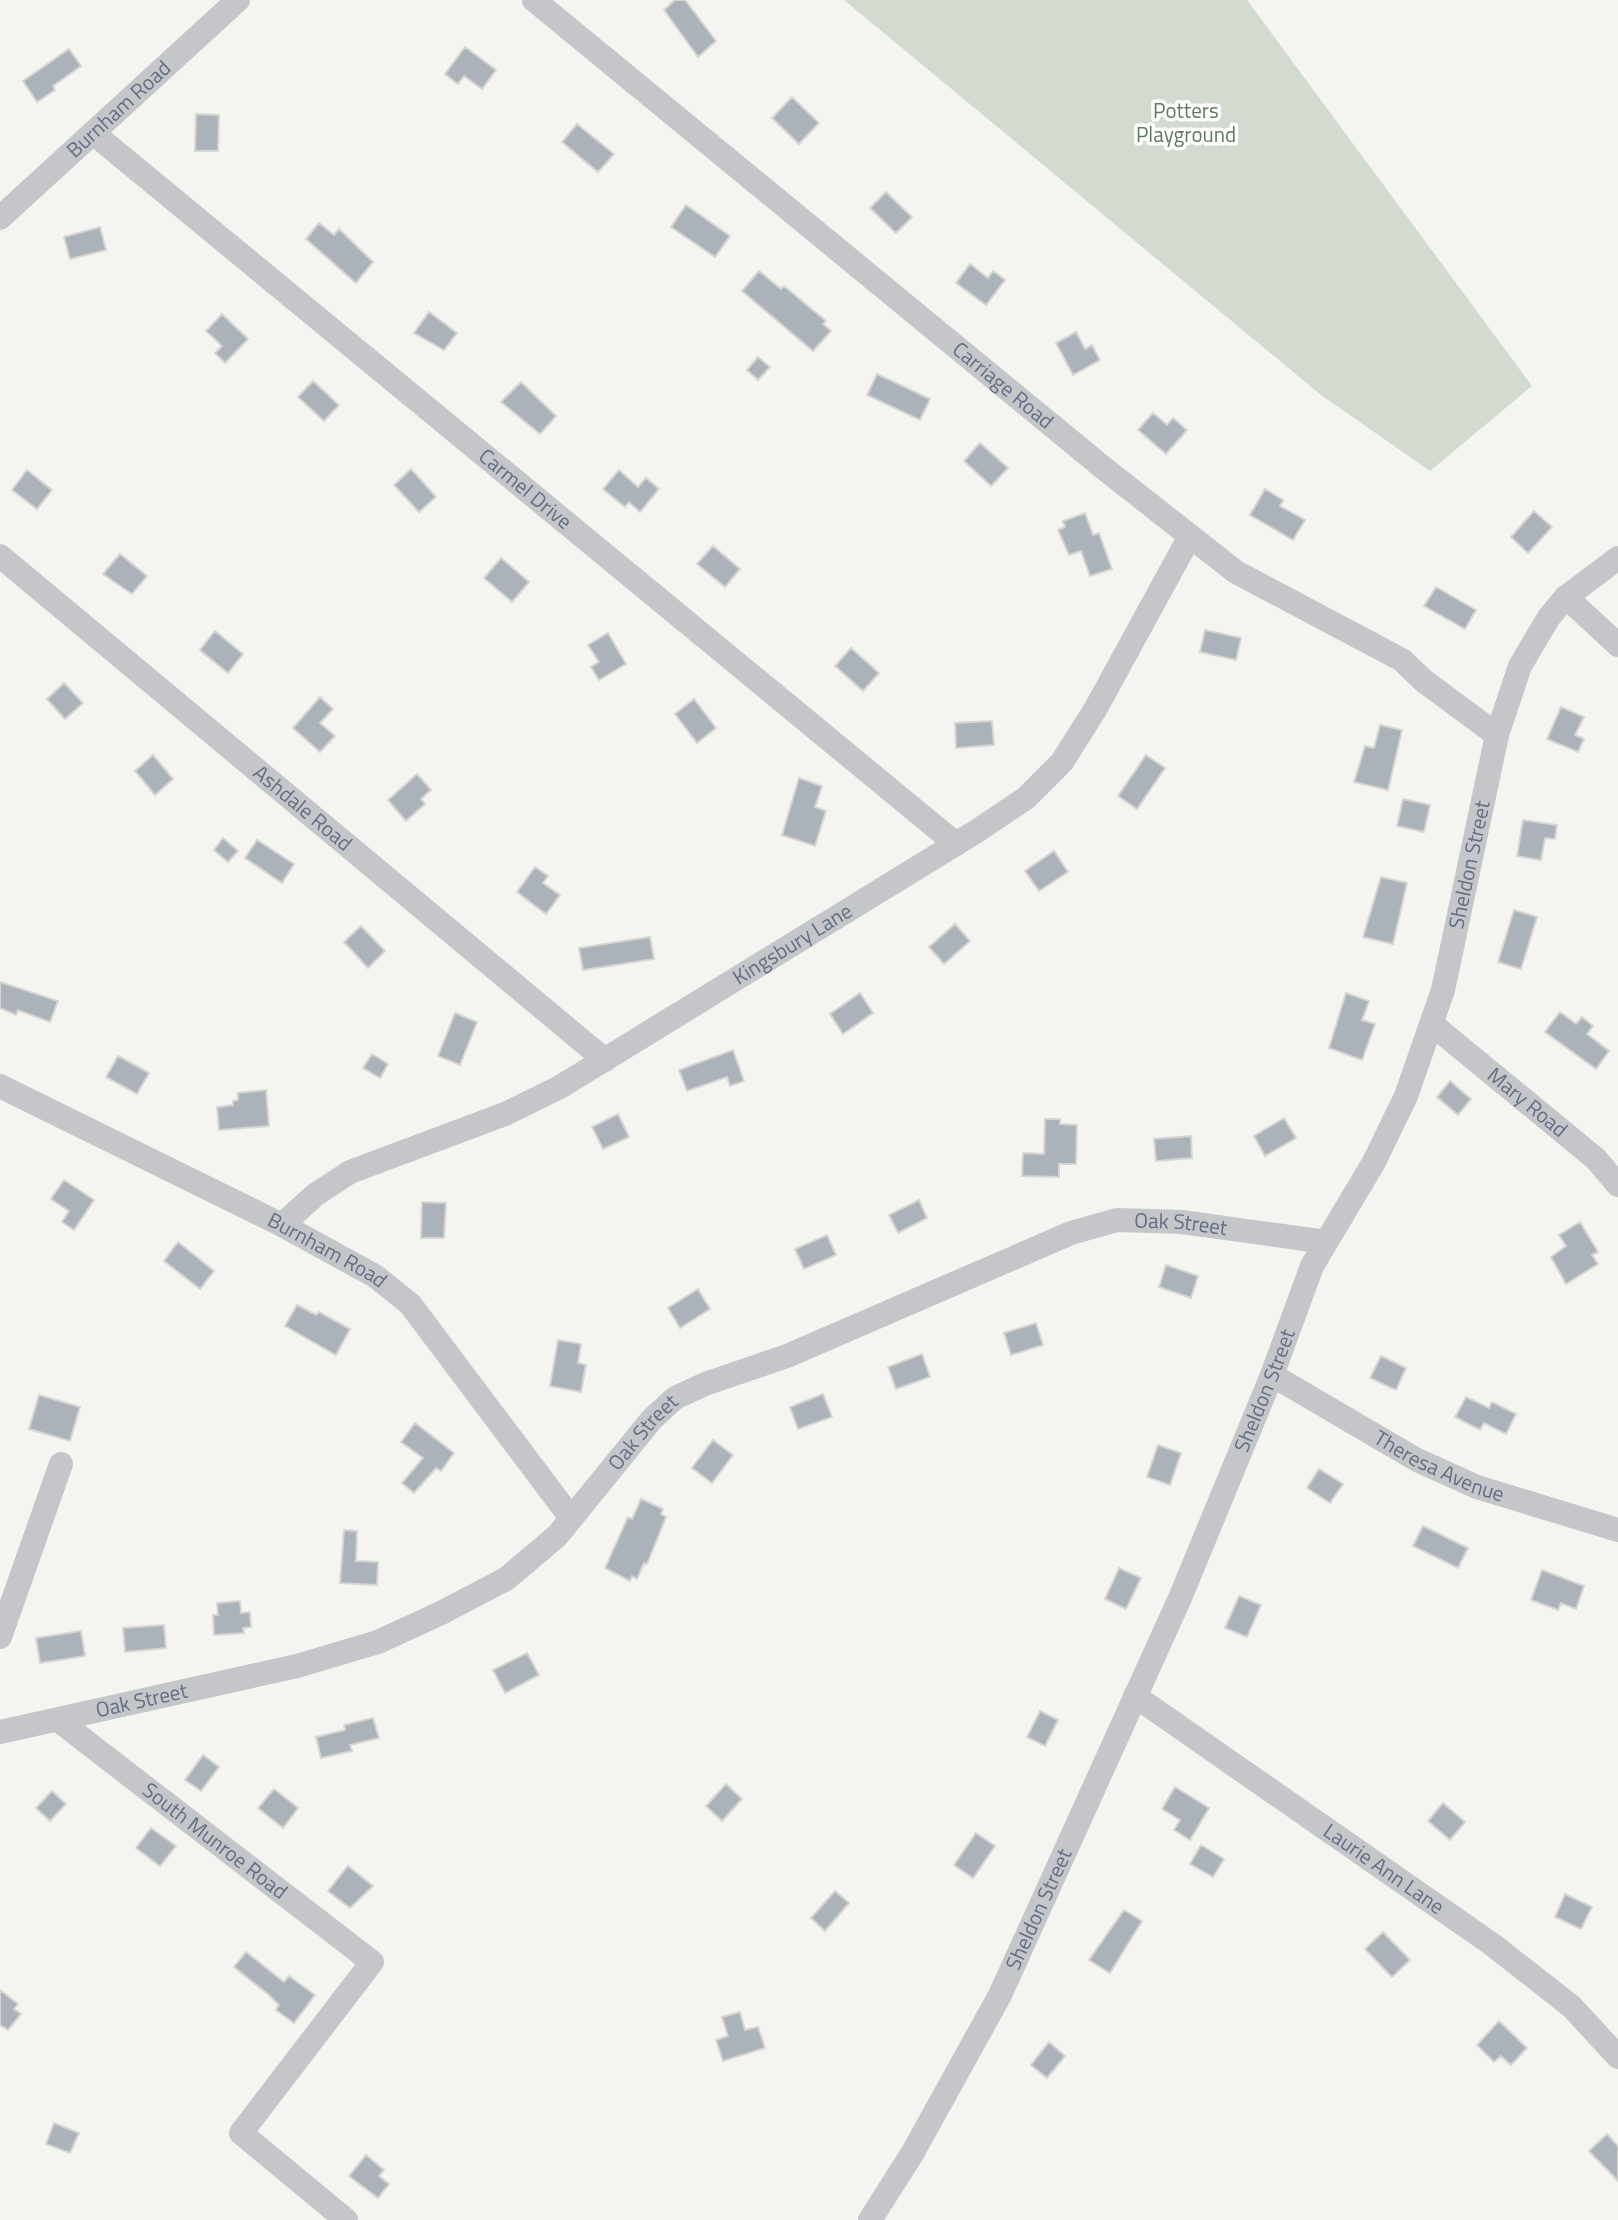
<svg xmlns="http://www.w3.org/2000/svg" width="1618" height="2220" font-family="'Titillium Web',sans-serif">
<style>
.green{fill:#d3dbd1}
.building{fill:#acb2b9;stroke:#d5d5d3;stroke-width:2}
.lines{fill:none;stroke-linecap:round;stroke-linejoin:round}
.minor{stroke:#c4c6ca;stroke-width:24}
.labels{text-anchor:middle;stroke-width:7;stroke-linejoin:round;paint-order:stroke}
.street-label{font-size:21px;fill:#626e82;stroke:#fff}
.park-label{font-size:21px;fill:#627961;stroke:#fff}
</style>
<rect width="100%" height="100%" fill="#f4f4f0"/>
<path class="green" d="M844,0H1247L1532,386L1430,471L1321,395Z"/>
<path class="building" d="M675,0H685L716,41L698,57L664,10Z
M465,47L496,70L482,89L464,76L458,84L445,74Z
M69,49L81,66L53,86L55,90L37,102L23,81Z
M792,97L819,123L799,144L772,118Z
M196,114L219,115L218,151H195Z
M577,124L614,154L598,172L562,142Z
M886,192L912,217L896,233L870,208Z
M686,205L730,236L715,257L671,227Z
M319,223L334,235L339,229L373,262L356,283L306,239Z
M100,227L106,250L70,259L64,237Z
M970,264L988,278L993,271L1005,280L986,305L956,283Z
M759,271L781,289L784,286L826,321L823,324L831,331L813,351L742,291Z
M429,312L457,333L444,350L414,333Z
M222,314L248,339L225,363L215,353L222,346L206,331Z
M1076,332L1085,349L1092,345L1100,360L1073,375L1056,343Z
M758,357L770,367L758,380L747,370Z
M877,374L930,399L920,420L867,395Z
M313,381L339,405L324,421L298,397Z
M521,382L556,416L540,434L501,402Z
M1153,413L1167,425L1173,418L1187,430L1166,454L1138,430Z
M980,443L1008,468L991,486L964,461Z
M411,469L436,497L419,512L394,485Z
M27,470L52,490L37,509L12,490Z
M619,470L638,487L646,478L659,489L640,512L629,502L625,507L603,489Z
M1265,489L1283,500L1280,506L1305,520L1293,540L1250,515Z
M1534,511L1552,527L1528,553L1511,537Z
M1085,513L1093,535L1099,533L1112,569L1090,576L1081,551L1069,555L1058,530L1065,527L1063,521Z
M713,546L740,569L725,587L697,564Z
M120,554L147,576L132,594L103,574Z
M501,558L529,582L512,602L484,578Z
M1436,587L1476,610L1465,629L1424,606Z
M1205,630L1241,638L1236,660L1200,652Z
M215,631L243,654L228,673L200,650Z
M608,633L626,664L599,680L591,667L599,662L588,645Z
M851,648L879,673L863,691L835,666Z
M64,683L83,703L65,719L47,699Z
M320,697L333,709L320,723L335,736L320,752L293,728Z
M694,699L716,728L697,743L675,714Z
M1561,707L1584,717L1575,735L1584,739L1578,752L1547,739Z
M992,721L994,745L956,748L955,723Z
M1380,725L1402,730L1388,790L1354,782L1365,746L1374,748Z
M153,755L173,779L155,795L135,771Z
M1146,755L1165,768L1137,809L1118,796Z
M417,774L431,790L421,799L425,804L406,821L388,800Z
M799,778L822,786L815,807L826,811L815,846L782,835Z
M1403,799L1430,805L1424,832L1397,826Z
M1523,820L1557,825L1555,839L1545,838L1541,860L1517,856Z
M223,838L238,851L228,862L214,850Z
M257,840L294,864L282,883L245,858Z
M1054,851L1068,872L1039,891L1025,871Z
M535,867L548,876L543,883L560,895L546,914L517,892Z
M1381,877L1407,883L1393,944L1363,937Z
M1514,910L1537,917L1521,969L1498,962Z
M955,924L970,941L944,964L929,947Z
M361,926L385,951L368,968L344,942Z
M650,937L654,959L583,970L579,948Z
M0,982L58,1001L50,1022L18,1010L16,1015L0,1008Z
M860,993L873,1013L843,1034L830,1014Z
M1346,993L1369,1001L1362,1020L1375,1024L1362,1060L1329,1048Z
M1560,1012L1576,1024L1582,1017L1593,1026L1587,1034L1609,1051L1596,1069L1545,1032Z
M455,1013L477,1022L460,1065L438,1056Z
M733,1050L744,1081L730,1086L727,1077L687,1091L679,1070Z
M372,1054L388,1064L380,1078L363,1068Z
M118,1056L149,1073L137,1094L106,1077Z
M1450,1081L1471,1099L1458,1115L1437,1097Z
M266,1090L269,1126L219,1130L217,1107L233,1105V1101L238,1100V1093Z
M618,1114L629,1137L603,1149L592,1127Z
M1284,1118L1296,1138L1265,1156L1254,1136Z
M1045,1119H1060V1124L1077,1125L1076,1164H1059V1177L1022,1176L1023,1153L1044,1154Z
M1191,1136L1192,1158L1156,1161L1154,1139Z
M64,1180L94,1200L74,1230L62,1222L69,1211L51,1199Z
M919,1200L927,1218L898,1233L889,1215Z
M422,1202L446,1203L444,1238H421Z
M1580,1222L1598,1252L1592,1255L1598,1264L1566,1284L1551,1257L1566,1246L1559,1235Z
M827,1235L836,1255L804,1269L795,1249Z
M178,1242L214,1271L200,1289L164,1261Z
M1166,1265L1198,1276L1191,1298L1159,1287Z
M698,1289L710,1309L680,1328L668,1308Z
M297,1305L316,1315L319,1312L350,1329L336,1355L285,1326Z
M1036,1323L1043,1345L1011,1355L1004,1333Z
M558,1340L581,1344L578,1363L586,1365L581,1392L550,1386Z
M922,1354L930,1377L896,1389L888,1367Z
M1381,1356L1406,1368L1396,1390L1370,1378Z
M823,1394L832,1417L798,1429L790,1407Z
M39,1395L80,1407L70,1441L29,1429Z
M1466,1397L1489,1408L1492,1402L1516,1414L1506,1434L1484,1423L1480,1430L1455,1417Z
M415,1423L454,1453L441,1471L436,1468L414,1493L402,1483L423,1458L401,1442Z
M713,1440L733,1455L712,1483L692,1468Z
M1158,1445L1181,1453L1170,1485L1147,1477Z
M1319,1469L1343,1484L1330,1503L1307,1488Z
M641,1499L663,1509L661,1514L666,1517L647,1564L644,1563L637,1579L632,1576L630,1581L605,1568L628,1517L632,1519Z
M1423,1526L1468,1548L1458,1568L1413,1546Z
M344,1530L357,1531L356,1561L378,1562L377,1585L340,1583Z
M1119,1568L1141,1578L1126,1609L1105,1599Z
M1542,1570L1584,1586L1576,1609L1561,1603L1558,1610L1531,1600Z
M1239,1596L1261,1605L1247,1637L1225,1628Z
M240,1601L241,1613L250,1612L251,1627L243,1628L244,1633L214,1635L213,1615H218L217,1603Z
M164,1625L166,1648L125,1652L123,1628Z
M81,1631L85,1656L40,1663L36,1638Z
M527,1653L539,1675L505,1693L493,1670Z
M1040,1711L1058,1720L1045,1746L1027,1737Z
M373,1718L379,1738L350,1745L352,1751L321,1758L316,1737L345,1730L344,1725Z
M203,1755L219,1767L201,1791L185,1780Z
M726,1784L742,1799L722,1821L706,1806Z
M1175,1787L1209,1808L1190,1840L1174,1830L1180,1820L1162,1809Z
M274,1789L298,1808L283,1828L258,1808Z
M52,1791L66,1804L50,1821L36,1808Z
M1443,1803L1465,1822L1450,1840L1428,1821Z
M151,1828L176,1846L160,1866L136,1848Z
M976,1833L995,1846L973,1878L954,1865Z
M1201,1845L1224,1859L1213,1877L1190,1864Z
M348,1866L373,1886L350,1908L328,1891Z
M835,1891L849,1903L825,1931L811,1918Z
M1565,1894L1592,1907L1581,1929L1555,1917Z
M1124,1910L1142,1921L1110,1973L1089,1960Z
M1383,1932L1410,1960L1392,1977L1365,1949Z
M246,1952L284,1982L289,1976L315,1995L294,2023L276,2010L279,2005L269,1995L234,1967Z
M0,1990L18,2004L14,2009L21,2014L8,2030L0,2025Z
M740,2012L745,2030L758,2027L765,2048L723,2061L716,2040L728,2036L722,2017Z
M1499,2021L1527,2048L1511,2065L1501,2056L1494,2062L1477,2045Z
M1049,2042L1065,2056L1047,2078L1031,2065Z
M54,2123L79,2133L70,2153L46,2144Z
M1607,2134L1618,2146V2181L1589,2151Z
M366,2155L384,2170L379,2176L389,2184L378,2198L349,2176Z"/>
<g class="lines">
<g class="minor">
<path id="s1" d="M534,0L1106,470L1236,572L1402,660L1424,681L1497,735"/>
<path id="s2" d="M93,133L956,844"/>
<path id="s3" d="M0,218L238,0"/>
<path id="s4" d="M0,556L605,1060"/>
<path d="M1566,597L1618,645"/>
<path id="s5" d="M1433,1025L1596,1159L1618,1185"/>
<path id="s6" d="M0,1086L282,1225L375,1276L410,1304L571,1518"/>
<path id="s7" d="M282,1225L315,1195L350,1172L505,1114L560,1087L977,831L1026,798L1062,762L1096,708L1190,536"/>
<path id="s8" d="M1272,1375L1417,1460L1477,1487L1618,1530"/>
<path d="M0,1637L61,1464"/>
<path id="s9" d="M1135,1696L1493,1945L1572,2007L1618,2057"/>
<path id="s10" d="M58,1720L372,1962L241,2133L346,2220"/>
<path id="s11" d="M0,1732L297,1666L378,1642L441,1613L506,1579L557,1536L652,1419L675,1398L705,1384L787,1356L1071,1233L1117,1220L1182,1222L1326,1242"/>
<path id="s12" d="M870,2220L912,2154L1000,1995L1180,1598L1272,1375L1312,1266L1374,1162L1406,1096L1443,990L1497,735L1520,666L1549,617L1566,597L1618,558"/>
</g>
</g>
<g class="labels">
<g class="street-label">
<text dy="7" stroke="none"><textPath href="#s3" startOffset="161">Burnham Road</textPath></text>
<text dy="7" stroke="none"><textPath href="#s1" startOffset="607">Carriage Road</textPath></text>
<text dy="7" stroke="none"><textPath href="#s2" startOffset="560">Carmel Drive</textPath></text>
<text dy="7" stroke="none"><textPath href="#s4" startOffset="394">Ashdale Road</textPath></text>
<text dy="7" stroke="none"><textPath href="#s12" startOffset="1488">Sheldon Street</textPath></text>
<text dy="7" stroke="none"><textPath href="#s7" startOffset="586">Kingsbury Lane</textPath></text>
<text dy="7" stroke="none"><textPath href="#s5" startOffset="122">Mary Road</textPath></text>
<text dy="7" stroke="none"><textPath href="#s11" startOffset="1321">Oak Street</textPath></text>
<text dy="7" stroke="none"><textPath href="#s6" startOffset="366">Burnham Road</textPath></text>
<text dy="7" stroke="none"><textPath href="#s12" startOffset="920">Sheldon Street</textPath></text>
<text dy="7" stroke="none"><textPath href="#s11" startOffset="733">Oak Street</textPath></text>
<text dy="7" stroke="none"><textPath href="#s8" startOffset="191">Theresa Avenue</textPath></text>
<text dy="7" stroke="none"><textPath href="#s11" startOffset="145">Oak Street</textPath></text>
<text dy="7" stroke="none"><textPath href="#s10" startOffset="198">South Munroe Road</textPath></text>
<text dy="7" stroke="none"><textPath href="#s9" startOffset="303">Laurie Ann Lane</textPath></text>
<text dy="7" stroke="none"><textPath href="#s12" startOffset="354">Sheldon Street</textPath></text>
</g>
<g class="park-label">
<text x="1186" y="118">Potters<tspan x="1186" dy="24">Playground</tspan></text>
</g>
</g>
</svg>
